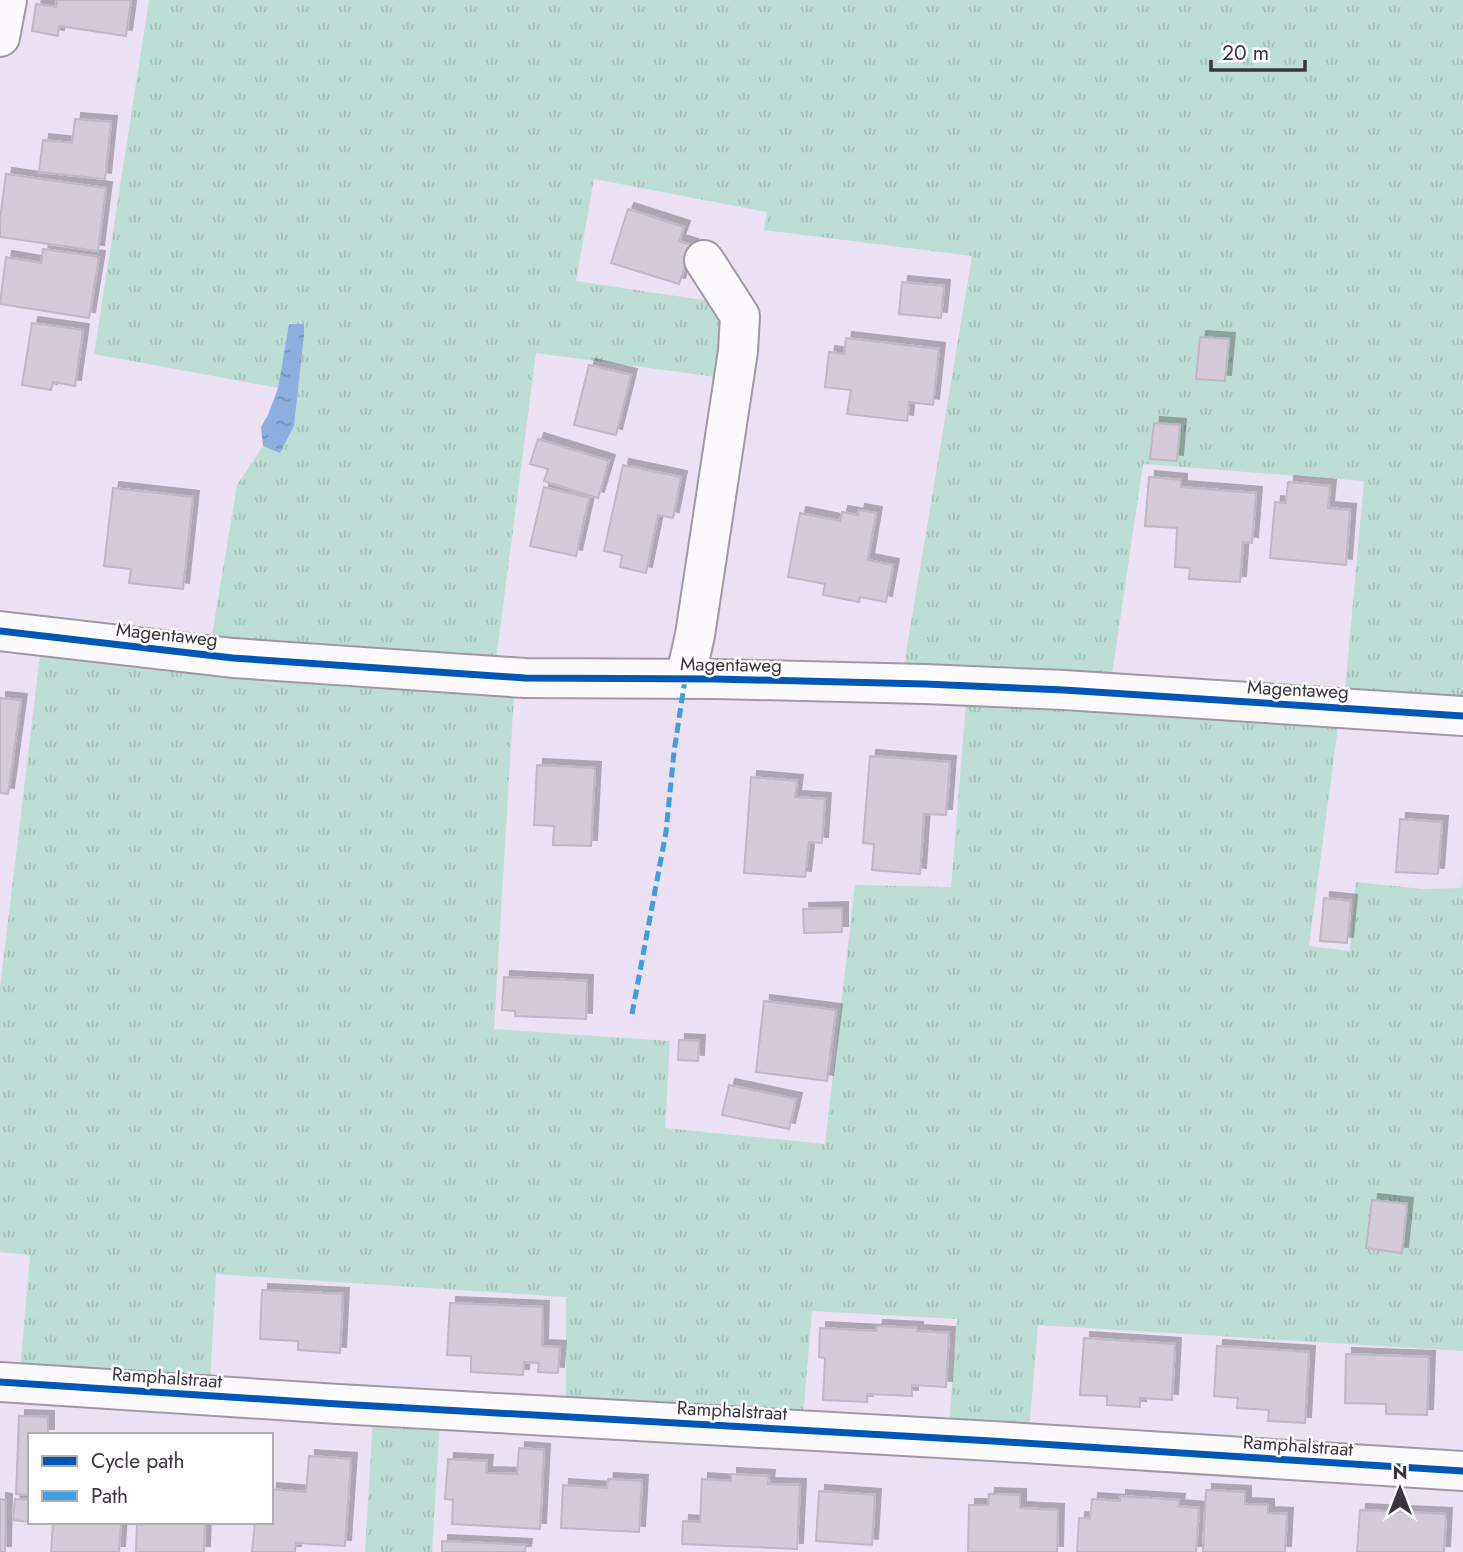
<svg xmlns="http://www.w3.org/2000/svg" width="1463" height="1552" font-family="Jost,sans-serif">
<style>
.grass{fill:url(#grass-tufts)}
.water{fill:url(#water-ripples)}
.building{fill:#d5cad7;stroke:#c1b7c4;stroke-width:2;filter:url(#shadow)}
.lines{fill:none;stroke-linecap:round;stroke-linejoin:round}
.minor-casing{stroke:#a098a5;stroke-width:42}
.minor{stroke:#fcfafd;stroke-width:38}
.quiet{stroke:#3f9de3;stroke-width:5;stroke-dasharray:10 5;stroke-linecap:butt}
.cycleway-casing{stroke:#fff;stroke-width:11}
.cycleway{stroke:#0057b8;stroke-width:7}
.labels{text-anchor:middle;stroke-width:5;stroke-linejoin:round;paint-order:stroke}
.street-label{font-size:19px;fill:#3c3440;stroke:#fff}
</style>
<defs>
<pattern id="grass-tufts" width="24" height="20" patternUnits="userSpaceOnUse" patternTransform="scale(1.75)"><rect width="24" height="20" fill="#bdded4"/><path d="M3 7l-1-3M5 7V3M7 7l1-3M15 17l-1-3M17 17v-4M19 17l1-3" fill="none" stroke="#a3bfb7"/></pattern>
<pattern id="water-ripples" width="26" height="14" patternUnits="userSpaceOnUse" patternTransform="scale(1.75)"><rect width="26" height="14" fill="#8cafdf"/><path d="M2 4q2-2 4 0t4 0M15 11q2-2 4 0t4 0" fill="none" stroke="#748fb6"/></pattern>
<filter id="shadow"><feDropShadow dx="6" dy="-6" stdDeviation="0" flood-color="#0004"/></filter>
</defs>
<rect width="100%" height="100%" fill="#ece1f3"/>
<path class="grass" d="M149,0H1463V699L1345,690L1364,481L1143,464L1112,675L904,665L972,256L764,230L767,212L594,179L576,281L743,306L732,379L536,353L496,660L211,641L237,485L263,446L280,452L294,426L304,324H289L278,388L94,354Z
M40,655L171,672L514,695L494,1029L670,1041L665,1128L825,1144L855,885L951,887L966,702L1338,727L1309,946L1350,951L1356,882L1423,889L1461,888L1463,877V1351L1038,1325L1029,1431L949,1425L957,1319L812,1311L803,1416L566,1401V1297L216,1274L210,1384L20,1371L30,1255L0,1252V988Z
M373,1417L440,1421L432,1552H365Z"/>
<path class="water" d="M289,324H304V335L294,426L280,453L263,446L261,427L268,415L278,388Z"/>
<path class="building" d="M57,0H131L126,36L59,26L58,36L32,31L36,4L56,7Z
M75,119L111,122L105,179L39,172L43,140L72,143Z
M6,174L106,188L98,251L0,237V219Z
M628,209L684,227L679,241L692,245L679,284L611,263Z
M43,249L99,257L89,318L0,304L6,257L41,263Z
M902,282L944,286L941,318L899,314Z
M32,323L83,330L75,386L53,382L51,390L22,385Z
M1200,337L1229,339L1225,381L1196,379Z
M846,338L939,349L933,405L909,402L907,421L847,414L851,390L825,387L829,352L844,354Z
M589,365L631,375L616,435L574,425Z
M1154,423L1180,425L1177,461L1150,459Z
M538,439L609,461L598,498L544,481L548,469L530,464Z
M623,465L681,477L673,518L658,515L646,573L620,567L622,555L604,551Z
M1149,477L1181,480V487L1256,493L1252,543L1243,542L1240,582L1189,579L1190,568L1175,567L1177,528L1145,526Z
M1288,482L1330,486L1328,508L1350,510L1346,565L1270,558L1275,502L1286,503Z
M544,487L589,498L576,556L530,546Z
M113,488L193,497L183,589L129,583L131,569L104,566Z
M859,510L876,513L868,560L893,565L886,602L860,597L859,602L823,595L825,584L788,577L800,513L840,521L842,512L858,515Z
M0,698L21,700L8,794L0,793Z
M870,756L950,762L946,815L924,814L920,874L872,870L874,844L863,843Z
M537,765L595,768L591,846L553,845L554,826L534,825Z
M751,777L797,781L795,797L825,799L822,843L809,842L805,877L744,873Z
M1400,819L1442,822L1438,874L1396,872Z
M1324,898L1351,901L1347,943L1320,941Z
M842,908V932L804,933L803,909Z
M504,977L587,981L586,1019L515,1016V1011L502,1010Z
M764,1001L836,1010L827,1081L756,1072Z
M679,1040L699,1041L698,1061L678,1060Z
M729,1085L796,1099L789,1129L722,1115Z
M1372,1200L1407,1204L1402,1253L1366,1248Z
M262,1290L343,1294L340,1353L298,1350V1341L260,1339Z
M450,1303L543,1307L542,1346L560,1347L558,1373L538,1372L539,1363L524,1362L523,1375L471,1372V1356L447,1355Z
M877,1326L917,1328V1331L949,1333L946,1387L912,1385V1396L867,1394V1402L823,1400L825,1358L819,1357L820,1328L876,1331Z
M1084,1338L1175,1344L1172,1400L1140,1398V1407L1107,1405V1396L1080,1395Z
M1217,1346L1309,1352L1305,1423L1268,1421L1269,1410L1237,1408L1238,1398L1214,1396Z
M1346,1354L1429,1357L1427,1415L1386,1414V1404L1345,1403Z
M19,1416L48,1417V1435H30V1495L16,1494Z
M519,1448L544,1450L540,1529L452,1524L453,1500L445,1499L448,1459L487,1461L486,1473L517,1474Z
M309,1456L351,1459L345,1546L296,1543L295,1552H252L255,1522H271V1489L306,1492Z
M731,1474L769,1476L768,1484L800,1485L797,1549L682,1544L683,1521L700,1522L702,1479L731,1481Z
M608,1479L642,1481L639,1532L561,1528L563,1485L607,1488Z
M1206,1490L1245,1492V1504L1268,1505V1513L1287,1514L1285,1552H1203Z
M819,1491L875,1495L872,1545L816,1541Z
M989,1494L1020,1495V1508L1058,1510L1057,1552H968L969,1505H988Z
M1120,1496L1179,1500L1178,1506L1199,1508L1196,1552H1077L1079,1518L1090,1519L1092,1499L1120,1501Z
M0,1499L6,1500L5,1552H0Z
M15,1499L30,1500V1522L13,1520Z
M1360,1510L1446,1514L1444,1552H1357Z
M53,1522H121L119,1552H51Z
M137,1522H205L204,1552H136Z
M442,1541L526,1545L525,1552H442Z"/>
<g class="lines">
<defs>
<path id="minor" d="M0,37L7,0
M0,631L233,658L525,678L715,679L925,684L1064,690L1463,716
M685,679L695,635L738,351L740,316L704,260
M0,1382L338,1404L992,1441L1463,1471"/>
</defs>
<use href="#minor" class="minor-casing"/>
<use href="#minor" class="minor"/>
<path class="quiet" d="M632,1014L666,832L674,752L685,679"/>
<defs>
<path id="cycleway" d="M0,631L233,658L525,678L715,679L925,684L1064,690L1463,716
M0,1382L338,1404L992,1441L1463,1471"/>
</defs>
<use href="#cycleway" class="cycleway-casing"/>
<use href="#cycleway" class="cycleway"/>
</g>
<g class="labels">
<g class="street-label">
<text transform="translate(167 634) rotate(6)" y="7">Magentaweg</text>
<text transform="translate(731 664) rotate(1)" y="7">Magentaweg</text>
<text transform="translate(1298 689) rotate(3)" y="7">Magentaweg</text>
<text transform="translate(167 1377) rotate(4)" y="7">Ramphalstraat</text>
<text transform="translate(732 1410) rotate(3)" y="7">Ramphalstraat</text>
<text transform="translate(1298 1445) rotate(4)" y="7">Ramphalstraat</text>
</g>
</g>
<rect x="28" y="1433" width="245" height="91" fill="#ffffff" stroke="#b1aeb3" stroke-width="2"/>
<rect x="42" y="1456" width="35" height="10" fill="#0057b8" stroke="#b1aeb3" stroke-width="2"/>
<text x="91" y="1468" font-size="21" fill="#3c3440">Cycle path</text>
<rect x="42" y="1491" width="35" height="10" fill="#3f9de3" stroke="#b1aeb3" stroke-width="2"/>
<text x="91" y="1503" font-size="21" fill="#3c3440">Path</text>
<g transform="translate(1400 1489)" stroke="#ffffff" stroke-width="5" paint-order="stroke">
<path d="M0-5L12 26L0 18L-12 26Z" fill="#3c3440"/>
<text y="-10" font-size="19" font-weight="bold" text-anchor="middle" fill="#3c3440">N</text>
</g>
<path d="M1211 60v10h94v-10" fill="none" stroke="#3c3440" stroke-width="3.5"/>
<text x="1222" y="60" font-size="21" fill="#3c3440" stroke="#ffffff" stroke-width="5" paint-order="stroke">20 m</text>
</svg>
